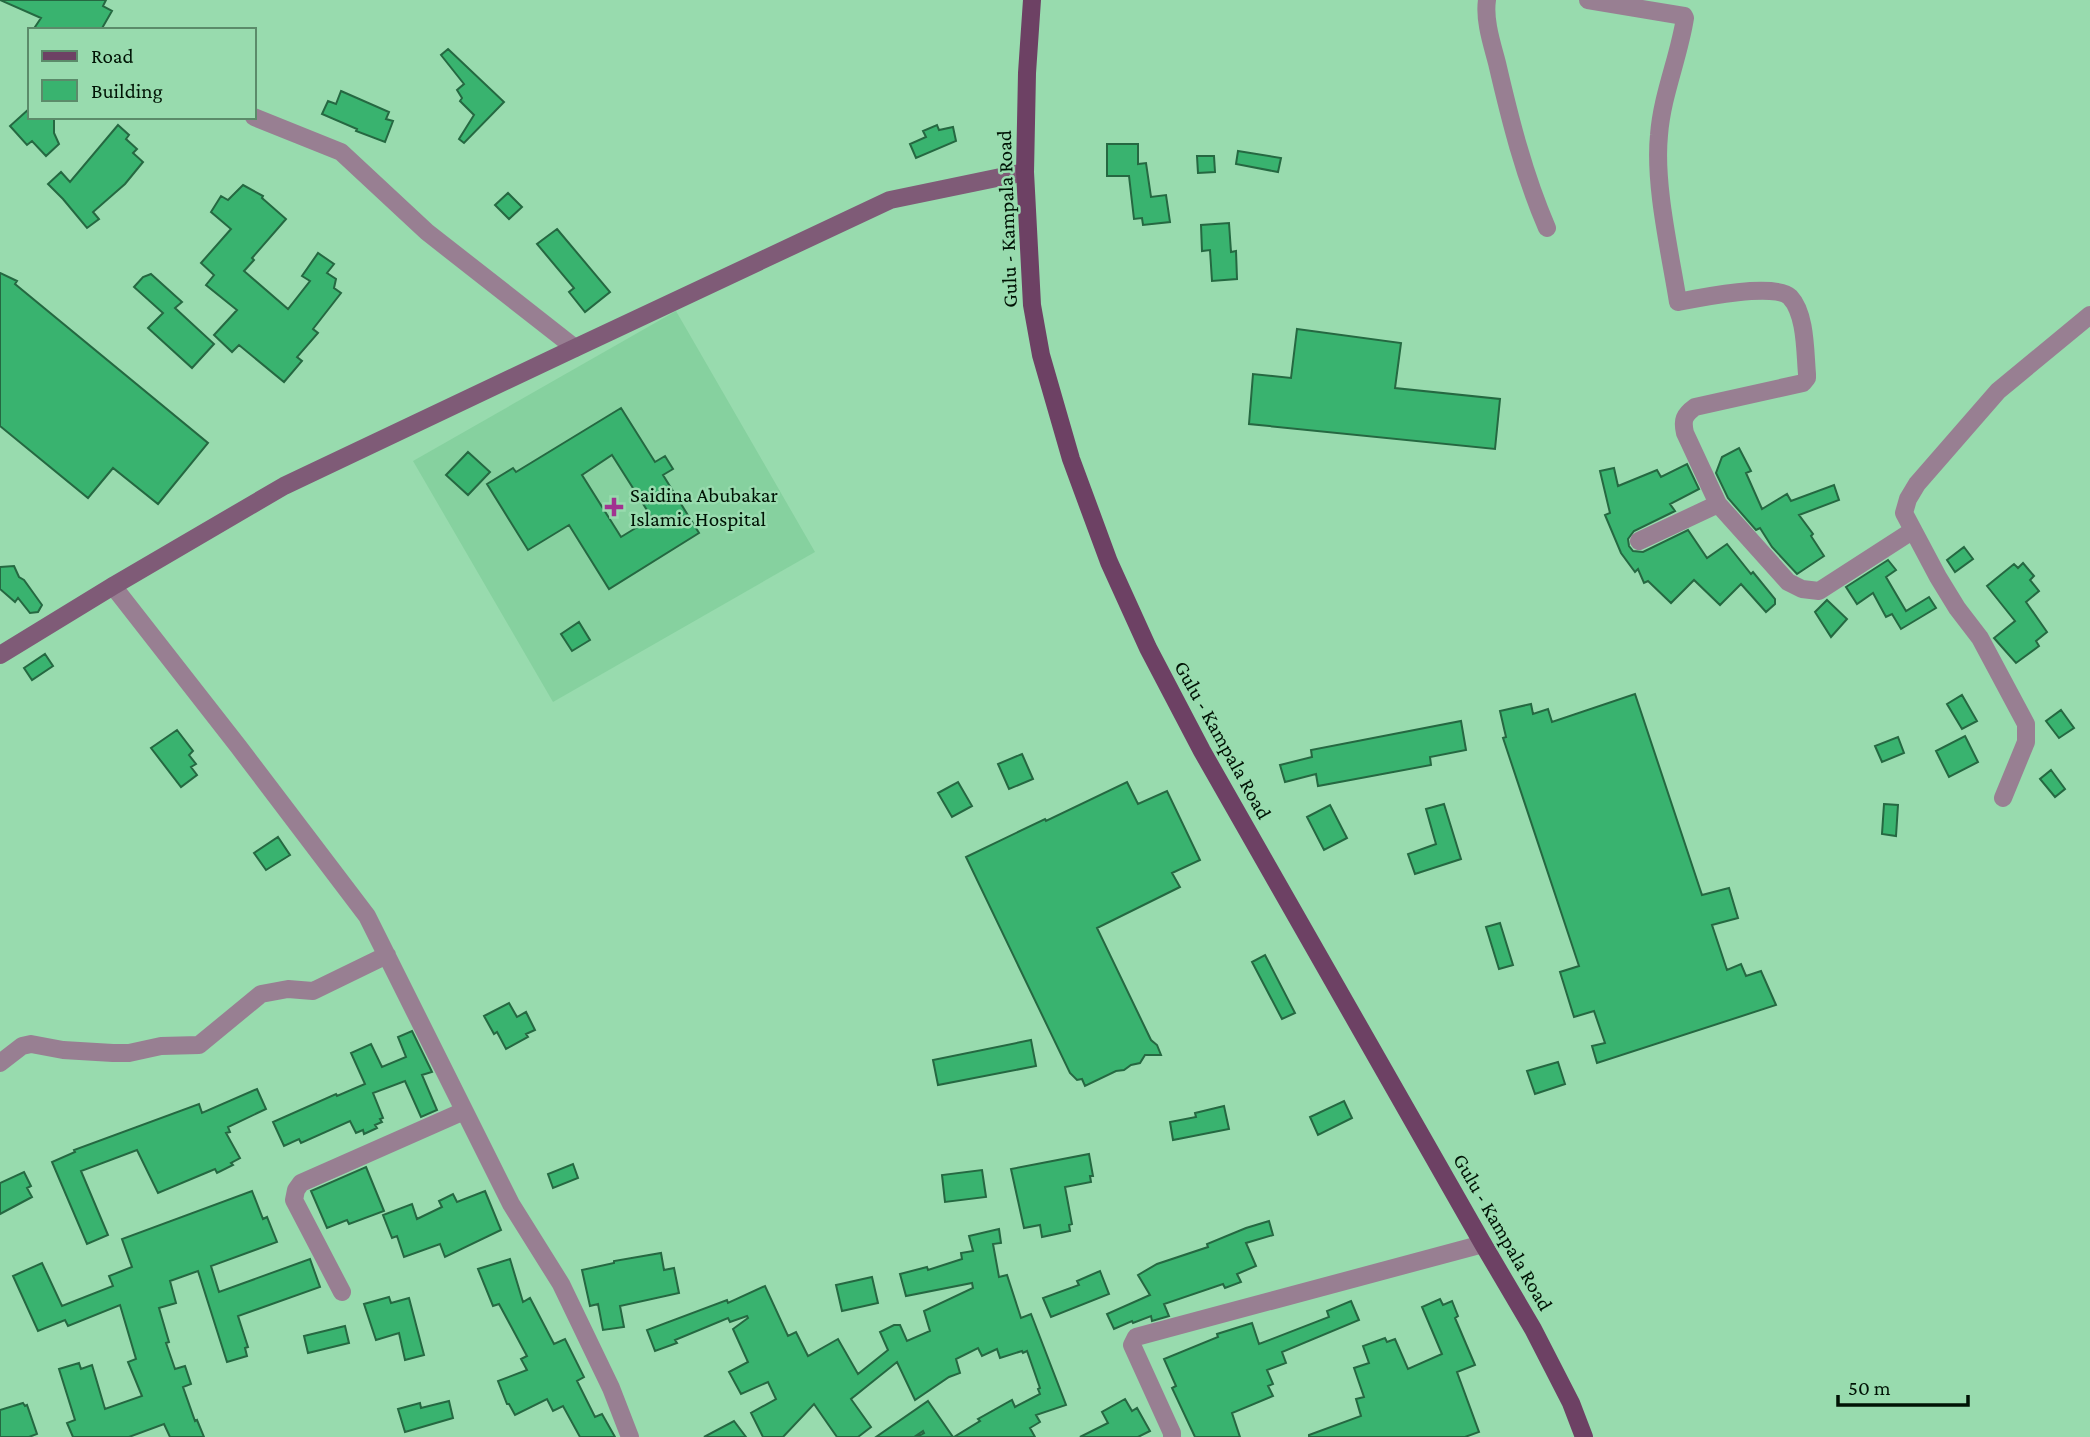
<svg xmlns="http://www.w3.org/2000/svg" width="2090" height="1437" font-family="'Crimson Pro',serif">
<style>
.built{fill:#86d19f}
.building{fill:#39b36f;stroke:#256841;stroke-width:2;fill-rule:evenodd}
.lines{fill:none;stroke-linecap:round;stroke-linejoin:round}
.street{stroke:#987f92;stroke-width:18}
.secondary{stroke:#7f5b77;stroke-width:18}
.primary{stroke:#6d4164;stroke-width:18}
.poi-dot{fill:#a13290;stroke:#98dbae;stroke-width:2.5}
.labels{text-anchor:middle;stroke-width:5;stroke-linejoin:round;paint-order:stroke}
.street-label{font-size:21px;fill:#001305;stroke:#98dbae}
.poi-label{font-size:21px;fill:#001305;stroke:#98dbae;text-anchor:start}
</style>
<rect width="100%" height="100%" fill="#98dbae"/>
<path class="built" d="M676,311L815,552L553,702L413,461Z"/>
<path class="building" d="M0,0H106L103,6L112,11L101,30H33L41,18Z
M448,49L504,102L464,143L459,139L474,115L460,101L462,98L457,90L464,84L441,55Z
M341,91L389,112L386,119L393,121L385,142L356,131L357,129L322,114L328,101L336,104Z
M30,108V117H54V133L59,144L46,156L32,141L27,145L10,126Z
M118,125L129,135L126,139L137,149L133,153L143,162L125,184L93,212L99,219L87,228L63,199L48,184L61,172L70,182Z
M937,125L939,130L953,127L956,141L916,158L910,144L926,137L923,131Z
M1107,144H1138V164L1146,163L1151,197L1166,195L1170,222L1143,225L1142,218L1134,219L1129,176H1107Z
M1238,151L1281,158L1278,172L1236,164Z
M1197,156H1214L1215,172L1198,173Z
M243,185L263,196L262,198L286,219L252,258L254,260L244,271L288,309L310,281L302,276L318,253L334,264L327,273L336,279L334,288L341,293L313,329L318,333L297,357L302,361L284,382L239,345L232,352L214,335L237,310L206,285L214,275L201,263L231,229L211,212L221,196L228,200Z
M508,193L522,207L509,219L495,205Z
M1229,223L1231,252L1236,251L1237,279L1212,281L1210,250L1202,251L1201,225Z
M557,229L610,292L585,312L569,292L574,288L537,244Z
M0,273L17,281L15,284L208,443L158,504L113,468L88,498L0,426Z
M151,274L182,302L175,308L214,344L192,368L148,328L163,313L134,287L143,277Z
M1297,329L1401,343L1395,388L1500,399L1495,449L1249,424L1253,374L1291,378Z
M621,408L655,462L665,456L673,469L663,475L699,533L609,589L569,525L528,550L487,484L513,468L516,472ZM612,455L652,518L621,537L582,475Z
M1739,448L1751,471L1746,473L1762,509L1787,494L1791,501L1834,485L1839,500L1799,515L1813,534L1811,536L1824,556L1797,574L1772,547L1760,528L1756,530L1728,498L1716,473L1722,457Z
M468,452L490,472L468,495L446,475Z
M1687,464L1699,489L1670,504L1675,511L1634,531L1628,539L1629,546L1633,551L1643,552L1688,530L1707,558L1727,544L1751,574L1753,572L1775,599V604L1766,612L1741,584L1720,605L1694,580L1671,603L1648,581L1644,583L1638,569L1635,572L1621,553L1605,515L1610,513L1600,471L1614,468L1618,486L1657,470L1661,477Z
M1964,547L1973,559L1955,572L1947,560Z
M1888,560L1896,570L1886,577L1906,611L1929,597L1936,608L1901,629L1892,614L1886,617L1873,593L1857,604L1846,587Z
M2023,563L2034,576L2030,580L2039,591L2026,602L2047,632L2036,641L2039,646L2016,663L1994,638L2015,621L1987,586L2014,564L2018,568Z
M14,566L19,577L24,580L42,605L38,612L30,613L18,598L15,602L0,589V567Z
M1827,600L1847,619L1831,637L1815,612Z
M579,622L590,640L572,651L561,634Z
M45,654L53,666L32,680L24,668Z
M1635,694L1702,895L1729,888L1738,918L1712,925L1727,970L1741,964L1746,976L1761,971L1776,1005L1597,1063L1592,1046L1605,1043L1594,1011L1574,1017L1560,972L1579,966L1503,738L1506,737L1500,711L1531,704L1533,714L1548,709L1552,722Z
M1962,695L1977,721L1962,729L1947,704Z
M2061,710L2074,728L2059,738L2046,721Z
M1461,721L1466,750L1430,757L1431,765L1318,786L1316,774L1285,782L1280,765L1312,757L1311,750Z
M177,730L193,751L189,755L196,764L191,767L197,775L181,787L151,748Z
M1965,736L1978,762L1949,777L1936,751Z
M1898,737L1904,753L1882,762L1875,746Z
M1022,754L1033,779L1009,789L998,764Z
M2051,770L2065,789L2055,797L2040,779Z
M958,782L972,806L952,817L938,793Z
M1127,782L1138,804L1167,791L1200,860L1172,873L1180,887L1097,928L1151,1040L1157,1045L1161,1055H1145L1140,1063L1131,1065L1124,1070L1116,1071L1085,1086L1082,1079L1077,1080L1070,1073L966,857L1045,819L1046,821Z
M1444,804L1461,859L1415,874L1408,854L1436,844L1426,809Z
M1884,804L1898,805L1896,836L1882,834Z
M1330,805L1347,838L1324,850L1307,817Z
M278,837L290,855L266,870L254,853Z
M1500,923L1513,965L1499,969L1486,927Z
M1265,955L1295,1013L1282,1019L1252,962Z
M509,1003L517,1017L526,1012L535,1030L526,1034L528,1037L506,1049L497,1032L494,1034L484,1016Z
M412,1031L432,1072L422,1075L437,1110L421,1117L405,1081L373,1093L383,1118L380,1119L382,1122L375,1125L377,1128L364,1134L363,1130L356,1133L350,1121L301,1143L299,1139L284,1146L273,1122L336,1094L337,1096L365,1084L351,1053L371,1044L382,1067L406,1057L398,1037Z
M1031,1040L1036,1066L938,1085L933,1060Z
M1558,1062L1565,1084L1535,1094L1527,1071Z
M257,1089L266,1109L228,1127L230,1132L226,1133L240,1158L231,1163L233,1165L217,1173L215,1169L208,1172L158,1193L137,1150L81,1171L108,1235L87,1244L52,1162L75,1152L74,1150L199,1104L202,1113Z
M1344,1101L1352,1118L1318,1135L1310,1117Z
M1224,1106L1229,1129L1173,1140L1170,1122L1196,1117L1195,1113Z
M1089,1154L1093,1176H1090L1091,1182L1065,1187L1072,1224L1069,1225L1070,1231L1042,1237L1040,1225L1024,1228L1011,1169Z
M573,1164L578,1178L553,1188L548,1174Z
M366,1167L384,1211L349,1224L347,1220L327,1228L311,1191Z
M982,1170L986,1197L945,1202L942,1175Z
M24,1172L31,1186L27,1188L32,1197L0,1214V1183Z
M252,1191L263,1219L267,1217L277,1242L211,1266L219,1292L310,1259L320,1287L238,1316L248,1347L245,1348L247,1356L227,1362L198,1271L170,1281L176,1303L159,1308L169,1342L166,1343L175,1369L185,1366L191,1384L183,1387L195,1421L197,1420L204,1437H170L164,1424L129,1437H73L67,1423L75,1420L59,1369L79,1363L81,1369L92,1365L105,1409L142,1396L128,1362L136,1359L120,1305L68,1326L65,1320L38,1331L13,1276L42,1263L62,1306L113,1286L109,1276L132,1267L122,1239Z
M485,1191L501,1230L445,1257L440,1244L404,1257L397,1236L392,1238L383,1215L412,1204L417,1219L442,1207L439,1201L453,1194L457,1202Z
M1269,1221L1273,1235L1246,1243L1256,1266L1237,1274L1241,1282L1225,1288L1223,1284L1164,1304L1169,1316L1152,1321L1151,1316L1133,1323L1132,1321L1114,1329L1107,1314L1150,1295L1138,1275L1157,1264L1208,1247L1207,1244L1246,1228Z
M999,1229L1001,1243L993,1244L999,1277L1007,1275L1021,1318L1031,1314L1066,1405L1036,1415L1040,1422L1030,1428L1035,1437H954L980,1421L978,1419L1012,1400L1015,1407L1040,1394L1038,1389L1040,1388L1027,1351L1023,1353L1022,1351L1000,1358L997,1349L982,1356L978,1348L956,1359L960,1373L949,1377L915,1400L897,1362L851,1399L871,1427L858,1437H837L814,1404L783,1437H763L751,1413L776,1399L768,1382L741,1394L729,1372L748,1362L733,1329L748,1318L747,1316L730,1322L728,1318L675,1340L677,1343L655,1351L647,1330L727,1300L728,1303L765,1286L788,1336L796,1332L808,1356L838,1339L858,1374L888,1350L880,1332L894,1325H900L907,1341L930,1331L924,1311L973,1288L972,1283L906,1296L900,1274L927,1267L928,1270L962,1259L961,1253L973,1251L969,1236Z
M661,1253L664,1270L674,1268L679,1293L620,1306L624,1327L603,1330L598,1304L590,1306L582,1270L614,1263V1261Z
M510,1259L523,1302L530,1298L554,1344L565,1339L584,1377L577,1381L595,1417L602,1414L615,1437H580L563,1406L553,1411L547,1399L515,1415L509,1404H507L498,1381L527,1370L521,1359L527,1356L499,1304L493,1306L478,1269Z
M1100,1271L1109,1294L1051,1317L1043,1298L1079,1285L1077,1281Z
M872,1277L878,1303L842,1311L836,1285Z
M389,1297L391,1303L409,1298L424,1355L405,1360L399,1333L376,1340L364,1304Z
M1440,1299L1443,1305L1452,1301L1458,1316L1455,1318L1475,1365L1457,1372L1479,1432L1465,1437H1309V1435L1361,1416L1356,1399L1364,1397L1354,1368L1369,1363L1363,1346L1385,1338L1387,1342L1395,1339L1408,1369L1442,1354L1422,1307Z
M1351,1301L1359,1320L1282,1352L1286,1363L1267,1370L1273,1384L1268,1386L1273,1396L1232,1413L1240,1437H1195L1172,1388L1176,1386L1164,1359L1218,1337L1217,1334L1252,1323L1259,1344L1329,1317L1327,1311Z
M345,1326L349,1343L308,1353L304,1336Z
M1125,1399L1132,1411L1137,1408L1150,1431L1138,1437H1080L1108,1423L1102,1412Z
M449,1401L453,1418L405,1432L398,1409L420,1403L421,1408Z
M928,1401L953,1437H917L924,1433L923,1431L914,1437H876Z
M23,1403L25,1406L27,1405L37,1434L29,1437H0V1410Z
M734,1421L746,1437H704Z"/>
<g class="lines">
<path class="street" d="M1487,0C1484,20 1492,44 1497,63C1510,119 1524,175 1547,228
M1588,0L1684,16L1685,18C1679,57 1662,95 1659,135C1654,184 1670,252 1678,302C1698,298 1776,282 1790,297C1806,314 1805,352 1807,374V378L1803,383L1695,407C1684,415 1682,420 1685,433L1718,504L1639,541
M254,117L341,152L427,232L575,348
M1718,504L1788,582L1802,589L1819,591L1912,531
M113,586L238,746L367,916L511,1204L561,1284L611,1388L630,1437
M2003,798L2026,742V724L1980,638L1957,608L1938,577L1904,513L1908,499L1917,484L1998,391L2090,315
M0,1063L22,1046L31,1044L63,1050L113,1053H129L161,1046L199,1045L261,994L288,989L313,991L387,955
M342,1292L294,1200L296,1190L301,1183L464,1111
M1172,1437V1433L1132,1345L1136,1337L1483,1244"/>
<path class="secondary" d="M0,655L113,586L284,486L575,348L890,200L1025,172"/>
<path class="primary" d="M1032,0L1027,73L1025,172L1032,305L1041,355L1071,459L1109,562L1148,648L1202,751L1483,1244L1533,1329L1571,1403L1584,1437"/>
</g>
<path class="poi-dot" d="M610.5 496.5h7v7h7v7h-7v7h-7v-7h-7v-7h7z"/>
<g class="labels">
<g class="street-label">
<text transform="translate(1007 219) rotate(-92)" y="7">Gulu - Kampala Road</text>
<text transform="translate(1223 740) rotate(61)" y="7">Gulu - Kampala Road</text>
<text transform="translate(1503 1232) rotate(60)" y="7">Gulu - Kampala Road</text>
</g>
<g class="poi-label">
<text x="630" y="502">Saidina Abubakar<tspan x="630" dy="24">Islamic Hospital</tspan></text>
</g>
</g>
<rect x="28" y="28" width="228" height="91" fill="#98dbae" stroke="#5b8b6a" stroke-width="2"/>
<rect x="42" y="51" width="35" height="10" fill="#6d4164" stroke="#5b8b6a" stroke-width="2"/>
<text x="91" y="63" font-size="21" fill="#001305">Road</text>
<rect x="42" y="80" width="35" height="21" fill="#39b36f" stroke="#5b8b6a" stroke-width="2"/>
<text x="91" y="98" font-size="21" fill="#001305">Building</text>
<path d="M1838 1395v10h130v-10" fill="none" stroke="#001305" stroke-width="3.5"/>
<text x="1848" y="1395" font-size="21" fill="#001305" stroke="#98dbae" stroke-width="5" paint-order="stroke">50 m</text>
</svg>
